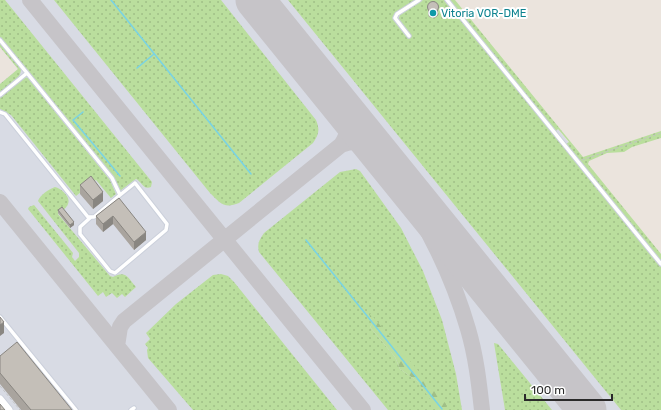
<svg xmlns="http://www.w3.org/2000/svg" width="661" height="410" font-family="Rubik,sans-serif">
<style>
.airport{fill:#d8dbe4}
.grass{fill:url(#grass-dots)}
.forest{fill:url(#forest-firs)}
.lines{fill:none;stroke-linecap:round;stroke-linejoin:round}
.stream{stroke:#78d3e5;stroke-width:1.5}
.taxiway{stroke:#c6c4c8;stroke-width:16}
.runway{stroke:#c6c4c8;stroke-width:39}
.lane-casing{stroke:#cbd0db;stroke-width:5.5}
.street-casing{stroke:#cbd0db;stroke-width:9}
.path{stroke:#c3c3c3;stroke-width:1;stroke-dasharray:3 2;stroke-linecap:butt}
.lane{stroke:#fff;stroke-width:3.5}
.street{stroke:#fff;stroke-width:7}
.wall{fill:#a9a49e}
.shaded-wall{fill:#898681}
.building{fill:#c4bfb8;stroke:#898681}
.culture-dot{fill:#0f9aa8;stroke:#fff;stroke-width:1.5}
.labels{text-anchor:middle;stroke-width:4;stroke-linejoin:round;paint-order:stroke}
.culture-label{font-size:11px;fill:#0d838f;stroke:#fff;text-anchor:start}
</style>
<defs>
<pattern id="grass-dots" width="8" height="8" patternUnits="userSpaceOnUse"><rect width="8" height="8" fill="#bade9d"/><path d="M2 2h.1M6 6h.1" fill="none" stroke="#a0bf87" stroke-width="1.8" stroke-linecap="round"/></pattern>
<pattern id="forest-firs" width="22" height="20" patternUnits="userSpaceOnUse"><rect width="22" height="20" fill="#bade9d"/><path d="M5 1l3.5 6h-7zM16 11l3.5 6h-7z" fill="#a0bf87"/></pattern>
</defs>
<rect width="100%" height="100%" fill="#ebe4dd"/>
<path class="airport" d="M0,0H453L661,256V410H0V84L18,69L0,47Z"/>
<path class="grass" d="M0,0H5L152,182L151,187C143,190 142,182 136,179L120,191L114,178L0,37Z
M54,0H221L316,120C320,130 319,134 313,143L239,203C224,209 220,203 210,193Z
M288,0H416L395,13L394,17L398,20L400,15L423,0H444L661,266V410H621Z
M449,0H455L583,157L661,131V138L632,147L624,152L607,153L589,161L588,164L661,254V261L566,144L569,142L558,129L556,131Z
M0,43L21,69C21,80 8,86 0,92V84L18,69L0,47Z
M25,77L28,78L110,180L116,194L111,198L96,180L76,196L11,115L0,109V97Z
M356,169L360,171L368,182L401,228L423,271L442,320L456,374L462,410H446L445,404L370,317L373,323L370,327L395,357L400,369L417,381L439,410H388L259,252C257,244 259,240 264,233L340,172Z
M55,187C62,189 71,197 68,204C67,208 61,211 58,214L110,276L113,277C126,270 128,278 136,287L125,297L122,294L117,298L112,293L106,297L103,292L98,296L28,209L29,207L34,205L73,253L72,257L75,261L79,257V253L38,201C40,195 49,189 55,187Z
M221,274L228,276L234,282L337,410H193L148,358L147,350L148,348L145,344L150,339L146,333L176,304L213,275Z
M494,343L498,344L552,410H505Z"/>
<path class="forest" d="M369,312L446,404V410H439L437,409L417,381L400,369L395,357L370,327L373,323L370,317Z"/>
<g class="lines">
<path class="stream" d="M111,0L251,174
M137,68L154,54
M83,112L73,120L120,176
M306,240L442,409"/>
<path class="taxiway" d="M30,0L363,410
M337,102C348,118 353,128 341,145
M0,202L169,410
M117,346L120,327L124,321L341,145C352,140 362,140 373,147C382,154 388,167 394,176C427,224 452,274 468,329C476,356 479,383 482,410"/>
<path class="runway" d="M255,0L587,410"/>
<defs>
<path id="lane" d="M447,0L661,264
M409,36L395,18L397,14L419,0
M0,40L27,73L0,95
M0,112L5,114L88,217H94L120,195L112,178L27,73
M91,217L80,227V234L110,271L115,273L166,230L167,224L135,183L120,195
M0,317L76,410
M131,410L134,408"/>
<path id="street" d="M0,399L9,410"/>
</defs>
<use href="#lane" class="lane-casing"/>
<use href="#street" class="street-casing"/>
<path class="path" d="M582,160L661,133
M0,386L20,410"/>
<use href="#lane" class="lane"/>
<use href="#street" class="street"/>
</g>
<path class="wall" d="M428,5L438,15L436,17L433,18L429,17L428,14Z
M80,185L103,201L93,209L80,194Z
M119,198L146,240L134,250L113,224L103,232L96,224V216Z
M58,210L74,225L70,228L58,213Z
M0,356L72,410H21L0,384Z"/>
<path class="shaded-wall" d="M438,5V15L436,17L433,18V12Z
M103,192V201L93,209V200Z
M113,216V224L103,232V224Z
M74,222V225L70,228V225Z
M146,232V240L134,250V242Z
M4,322V333L0,336V325Z"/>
<path class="building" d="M427.5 7a5.5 5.5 0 1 1 11 0a5.5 5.5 0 1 1-11 0Z
M91,176L103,192L93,200L80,185Z
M119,198L146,232L134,242L113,216L103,224L96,216Z
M62,207L74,222L70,225L58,210Z
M0,317L4,322L0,325Z
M17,342L72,410H31L0,373V356Z
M0,404L5,410H0Z"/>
<circle class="culture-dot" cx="433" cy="13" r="4"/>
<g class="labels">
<g class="culture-label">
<text x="441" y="17">Vitoria VOR-DME</text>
</g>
</g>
<path d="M525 394v6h87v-6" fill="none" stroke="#2a2a2a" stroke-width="2"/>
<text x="531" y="394" font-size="12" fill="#2a2a2a" stroke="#ffffff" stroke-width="3" paint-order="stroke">100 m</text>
</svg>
